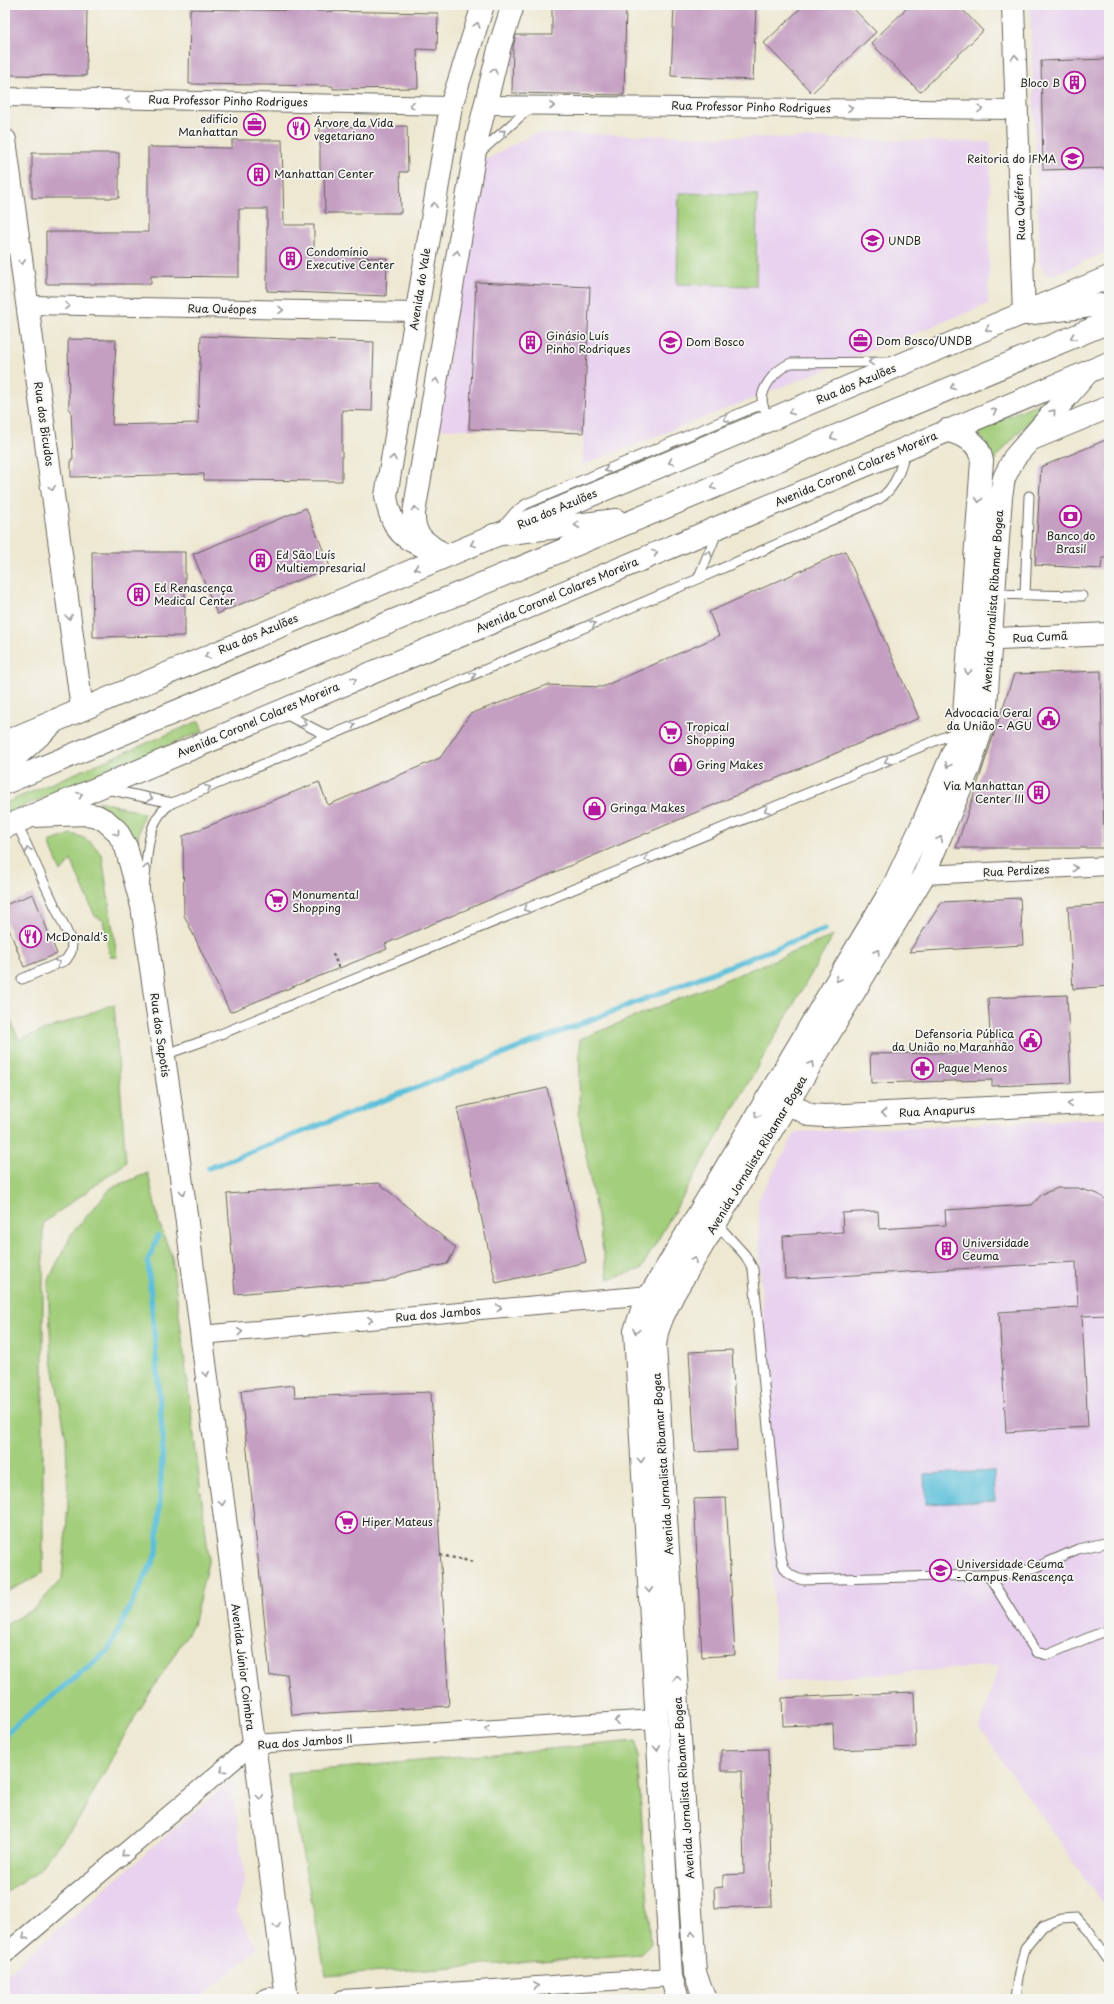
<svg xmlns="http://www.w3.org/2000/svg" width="1114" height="2004" font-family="'Playpen Sans',sans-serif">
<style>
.built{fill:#e8d2ef}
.green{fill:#a3ce7b;stroke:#60754c}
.water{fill:#5cbfda;stroke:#3c6e7b}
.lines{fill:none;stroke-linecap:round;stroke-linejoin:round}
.stream{stroke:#5cbfda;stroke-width:5.5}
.building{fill:#c49fc2}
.lane-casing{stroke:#66635b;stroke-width:11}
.street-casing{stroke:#66635b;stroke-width:20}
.secondary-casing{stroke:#66635b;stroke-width:24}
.primary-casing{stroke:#66635b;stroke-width:24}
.path{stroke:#66635b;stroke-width:2.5;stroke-dasharray:3 3;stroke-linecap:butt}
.lane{stroke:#fff;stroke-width:9}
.street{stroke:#fff;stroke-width:18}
.secondary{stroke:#fff;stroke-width:22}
.primary{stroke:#fff;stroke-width:22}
.oneway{stroke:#999}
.labels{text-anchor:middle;stroke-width:3.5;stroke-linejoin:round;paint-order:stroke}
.poi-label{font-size:11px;fill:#1c1c1c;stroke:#f6f6f2;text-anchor:start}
.street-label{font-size:11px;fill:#1c1c1c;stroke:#f6f6f2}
</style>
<rect width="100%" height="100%" fill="#f6f6f2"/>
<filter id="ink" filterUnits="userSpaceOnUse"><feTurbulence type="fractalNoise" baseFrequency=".025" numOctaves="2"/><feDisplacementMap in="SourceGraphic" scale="8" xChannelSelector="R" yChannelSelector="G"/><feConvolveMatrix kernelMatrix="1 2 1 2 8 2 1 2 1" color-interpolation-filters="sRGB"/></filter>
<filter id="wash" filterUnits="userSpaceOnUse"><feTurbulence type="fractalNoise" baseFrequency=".012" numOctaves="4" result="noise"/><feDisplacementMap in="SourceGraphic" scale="16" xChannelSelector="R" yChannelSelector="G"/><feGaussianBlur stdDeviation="0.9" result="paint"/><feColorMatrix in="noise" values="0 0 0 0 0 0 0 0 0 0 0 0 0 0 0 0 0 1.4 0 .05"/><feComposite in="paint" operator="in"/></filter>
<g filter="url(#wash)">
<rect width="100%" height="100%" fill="#eee8d1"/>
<path class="built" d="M1030,5H1109V251L1053,275L1044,273L1040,263Z
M535,133L991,142L988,304L754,398L582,465L589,287L476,282L469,429H438L480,163Z
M1109,1118V1912L979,1728L999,1665L776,1682L758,1199L796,1132Z
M231,1780L245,1880L236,1911L257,1948L246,1959L199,1999H5V1975Z"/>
<path class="green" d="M679,193L757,195L756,286L677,284Z
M1051,397L996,457L990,474L987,444L976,431Z
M199,721L203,731L5,814V803Z
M99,801L144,813C139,826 138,837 138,851L96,807Z
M71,834C86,837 94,843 102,856L117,957H110L103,920L95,916L71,860L61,872L49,842Z
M833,936L641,1269L608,1279L579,1116L580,1039Z
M114,1004L126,1163L43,1223V1573L5,1593V1007L19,1040Z
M148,1173L159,1223L172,1257L209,1558L193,1625L130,1725L79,1819L36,1873L5,1892V1624L34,1609L62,1579L68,1505L66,1438L51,1354L48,1281L72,1233L111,1188Z
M636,1741L651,1944L641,1954L326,1976L287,1773Z"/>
<path class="water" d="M994,1471L995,1501L926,1504L925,1474Z"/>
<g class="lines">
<path class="stream" d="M209,1168L825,929
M5,1734L108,1651L157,1553L163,1441L148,1261L158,1236"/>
</g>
<g id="blocks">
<path class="building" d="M7,5H87L86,76L6,75Z
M552,5H626L624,95L512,93L513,47L516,35H552Z
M674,5H756L753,80L671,76Z
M804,5H850L876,32L812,93L764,43Z
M910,5H958L983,31L920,92L871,43Z
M190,9L438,13L437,50L417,49L418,88L333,89V86L189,84Z
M1109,59V168L1043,170L1041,61Z
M407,126L408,172H400L401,213H325L324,173H320V127Z
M232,140H282L284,225H314V256L387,258L386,296L267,291V209H239V277L151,276V284H46V232H148V147L232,148Z
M32,153H119V198H32Z
M476,282L590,287L583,433L469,429Z
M201,336L374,342L372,411L342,410V481L204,480V474L71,477V459H73L71,410H69L68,339L116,340L112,425L198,423Z
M1108,439L1109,558H1102L1101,569L1035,565L1041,467Z
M306,508L330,567L217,614L193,554Z
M845,551L919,718L385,944L387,949L230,1012L184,915L183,836L319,782L328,805L440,758L470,714L547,685L602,687L719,636L709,612Z
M92,552H185V636L93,637Z
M1101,671L1104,848H956L1014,674Z
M33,894L57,954L24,967L5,919V905Z
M1020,898L1023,945L909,952L942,902Z
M1109,904V986L1073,989L1068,907Z
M1067,995L1071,1083L992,1086V1080L871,1083L870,1054L991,1052L988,998Z
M547,1088L586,1262L496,1283L457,1108Z
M379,1183L456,1248L447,1264L408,1272L385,1281L235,1294L227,1194Z
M1058,1188H1077L1098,1194L1109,1202V1315L1082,1316L1088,1427L1006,1432L999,1312L1078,1307L1076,1262L785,1279L783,1236L843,1232L842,1213L878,1211L879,1229L946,1225L945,1210L1032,1205L1042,1194Z
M732,1350L737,1450L695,1452L689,1352Z
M294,1385L295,1397L431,1392L449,1706L292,1715L287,1674L270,1676L241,1391Z
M726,1498L735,1655L702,1657L694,1499Z
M914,1692L916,1747L834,1750L833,1724L783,1726L782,1698Z
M768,1749L772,1906L715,1908L714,1888L723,1887V1875L744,1874L742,1771H721V1750Z"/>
</g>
</g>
<g filter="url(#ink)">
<use href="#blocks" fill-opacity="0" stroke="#66635b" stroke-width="1"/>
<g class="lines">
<defs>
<path id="lane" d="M478,154L531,107
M764,408C756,391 776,369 791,363L890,362
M503,526L515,512L526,504L762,404
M698,579L718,530
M993,594L1082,596
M1025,594L1029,496
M283,713L328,736
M107,789L172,803
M16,822L72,943L71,952L66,960L22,979
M144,888C148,860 144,820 172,803L698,579L879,499C896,488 901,469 905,450
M164,1055L206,1040L959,731
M716,1223L745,1255L753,1269L779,1543C782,1562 781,1575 803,1580L1013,1574L1037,1567L1078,1549L1109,1542
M989,1576L1036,1652L1047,1655L1102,1632
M1015,1999L1018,1977L1025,1948L1043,1926L1061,1919L1077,1918L1089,1931L1109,1960"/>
<path id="street" d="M5,97L451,106
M485,105L1017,110
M28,305L417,312
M924,875L1109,866
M201,1335L661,1294
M5,1954L253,1744L656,1719
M264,1999L269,1997L281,1999
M343,1999L671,1977"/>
<path id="secondary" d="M1013,5L1024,314
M5,140L82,709
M1032,439L1109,407
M431,546C418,537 413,529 414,513L477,139L500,45L513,5
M437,550C405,543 391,530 386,496L451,106L483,5
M976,640L1109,634
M5,742L1109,277
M34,816L86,814L97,816L106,821L117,831L126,847L142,906L178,1153L287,1999
M775,1096L810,1115L825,1116L1109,1102
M678,1999L671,1977L635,1331L643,1307L894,885L923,823L963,729L982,461C979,441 965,436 947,430
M705,1999L695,1973L655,1346L657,1332L662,1318L674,1293L924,875L969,768L985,719L1001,497L1004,478L1014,458L1089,371"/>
<path id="primary" d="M1024,314L1109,304
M494,535L616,520
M5,766L58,719
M5,783L1109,322
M5,827L1109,363"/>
</defs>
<use href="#lane" class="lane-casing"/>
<use href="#street" class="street-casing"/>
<use href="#secondary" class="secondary-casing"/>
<use href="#primary" class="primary-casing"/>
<path class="path" d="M333,954L340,971
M440,1555L474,1562"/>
<use href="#lane" class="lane"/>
<use href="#street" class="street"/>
<use href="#secondary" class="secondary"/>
<use href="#primary" class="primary"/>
</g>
<defs><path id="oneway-chevron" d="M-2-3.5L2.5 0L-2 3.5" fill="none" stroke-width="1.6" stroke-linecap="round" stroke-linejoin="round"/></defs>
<g class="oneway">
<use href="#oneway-chevron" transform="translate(477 25) rotate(-73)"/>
<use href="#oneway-chevron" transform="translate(1015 57) rotate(-92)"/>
<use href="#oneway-chevron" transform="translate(494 71) rotate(-76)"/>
<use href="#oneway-chevron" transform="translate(128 99) rotate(-179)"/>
<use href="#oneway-chevron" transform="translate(412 105) rotate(-179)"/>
<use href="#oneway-chevron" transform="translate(552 106)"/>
<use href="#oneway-chevron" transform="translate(850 108) rotate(1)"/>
<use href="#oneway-chevron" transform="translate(980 109) rotate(1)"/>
<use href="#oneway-chevron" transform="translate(503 132) rotate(-42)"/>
<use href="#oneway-chevron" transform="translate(434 205) rotate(-81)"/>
<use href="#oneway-chevron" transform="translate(457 253) rotate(-80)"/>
<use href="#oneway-chevron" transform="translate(22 262) rotate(83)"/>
<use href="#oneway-chevron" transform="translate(67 306) rotate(1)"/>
<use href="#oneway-chevron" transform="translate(281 310) rotate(1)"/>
<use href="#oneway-chevron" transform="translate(988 329) rotate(157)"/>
<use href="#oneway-chevron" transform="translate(1073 337) rotate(157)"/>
<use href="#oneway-chevron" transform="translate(871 362) rotate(179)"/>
<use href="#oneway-chevron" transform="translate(436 381) rotate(-81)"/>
<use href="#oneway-chevron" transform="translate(953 387) rotate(157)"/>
<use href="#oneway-chevron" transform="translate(994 411) rotate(-23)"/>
<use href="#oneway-chevron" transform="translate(791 412) rotate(157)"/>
<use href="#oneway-chevron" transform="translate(1053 412) rotate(-49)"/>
<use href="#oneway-chevron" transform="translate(726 419) rotate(157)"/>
<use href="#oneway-chevron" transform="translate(833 437) rotate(157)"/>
<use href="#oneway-chevron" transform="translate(393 458) rotate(-80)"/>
<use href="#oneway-chevron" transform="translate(671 462) rotate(157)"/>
<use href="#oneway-chevron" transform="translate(607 470) rotate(157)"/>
<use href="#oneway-chevron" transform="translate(713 487) rotate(157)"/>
<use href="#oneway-chevron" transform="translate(52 488) rotate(82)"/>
<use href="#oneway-chevron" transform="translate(979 500) rotate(94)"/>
<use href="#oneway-chevron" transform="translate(415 509) rotate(-82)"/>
<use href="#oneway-chevron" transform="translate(577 525) rotate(173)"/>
<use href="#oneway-chevron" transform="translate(473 544) rotate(158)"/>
<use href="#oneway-chevron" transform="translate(655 553) rotate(-23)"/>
<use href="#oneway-chevron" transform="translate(709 553) rotate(-68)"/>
<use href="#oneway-chevron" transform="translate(417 568) rotate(157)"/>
<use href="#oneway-chevron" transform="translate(69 617) rotate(82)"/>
<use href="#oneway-chevron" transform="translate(593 624) rotate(-23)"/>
<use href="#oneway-chevron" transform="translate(207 656) rotate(157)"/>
<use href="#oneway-chevron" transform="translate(968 672) rotate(94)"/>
<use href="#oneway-chevron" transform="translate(473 675) rotate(-23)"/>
<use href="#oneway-chevron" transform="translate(354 680) rotate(-23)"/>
<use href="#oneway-chevron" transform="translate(304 724) rotate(27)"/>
<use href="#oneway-chevron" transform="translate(353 725) rotate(-23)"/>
<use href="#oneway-chevron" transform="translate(887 761) rotate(158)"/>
<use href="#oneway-chevron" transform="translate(948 765) rotate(113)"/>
<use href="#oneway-chevron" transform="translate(208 788) rotate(-23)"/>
<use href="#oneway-chevron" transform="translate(80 795) rotate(-23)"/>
<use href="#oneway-chevron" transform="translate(150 798) rotate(12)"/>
<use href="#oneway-chevron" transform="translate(767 810) rotate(158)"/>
<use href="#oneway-chevron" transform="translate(117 833) rotate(52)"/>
<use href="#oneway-chevron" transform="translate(940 839) rotate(-65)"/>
<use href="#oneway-chevron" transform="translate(28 850) rotate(-115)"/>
<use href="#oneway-chevron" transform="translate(647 859) rotate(158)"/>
<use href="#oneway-chevron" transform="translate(147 867) rotate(-83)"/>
<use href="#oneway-chevron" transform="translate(1075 868) rotate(-3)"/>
<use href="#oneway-chevron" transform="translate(526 909) rotate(158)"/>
<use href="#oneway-chevron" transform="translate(877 952) rotate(-59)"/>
<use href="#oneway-chevron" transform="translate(58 963) rotate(-23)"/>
<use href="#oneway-chevron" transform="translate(838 979) rotate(121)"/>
<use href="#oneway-chevron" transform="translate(811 1064) rotate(-59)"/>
<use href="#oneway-chevron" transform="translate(1070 1104) rotate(177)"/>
<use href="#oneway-chevron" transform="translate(884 1113) rotate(177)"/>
<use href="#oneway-chevron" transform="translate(757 1115) rotate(121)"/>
<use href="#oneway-chevron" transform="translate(183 1192) rotate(83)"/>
<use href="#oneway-chevron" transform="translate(694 1260) rotate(-59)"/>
<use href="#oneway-chevron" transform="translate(499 1308) rotate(-5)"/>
<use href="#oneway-chevron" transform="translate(370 1320) rotate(-5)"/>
<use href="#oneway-chevron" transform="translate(636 1331) rotate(98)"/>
<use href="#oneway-chevron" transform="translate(240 1332) rotate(-5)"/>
<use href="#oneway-chevron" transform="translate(206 1374) rotate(83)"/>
<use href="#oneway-chevron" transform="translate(641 1460) rotate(86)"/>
<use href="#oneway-chevron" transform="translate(222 1503) rotate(83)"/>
<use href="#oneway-chevron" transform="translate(649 1590) rotate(87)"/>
<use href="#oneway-chevron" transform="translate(677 1678) rotate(-94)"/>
<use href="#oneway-chevron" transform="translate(617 1721) rotate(176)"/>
<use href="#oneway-chevron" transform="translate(487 1729) rotate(176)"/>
<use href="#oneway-chevron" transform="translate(657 1748) rotate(87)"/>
<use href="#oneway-chevron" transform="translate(223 1770) rotate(140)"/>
<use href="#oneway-chevron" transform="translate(260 1797) rotate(82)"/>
<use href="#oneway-chevron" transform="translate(124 1854) rotate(140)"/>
<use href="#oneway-chevron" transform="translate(277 1926) rotate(82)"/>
<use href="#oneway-chevron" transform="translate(692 1934) rotate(-93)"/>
<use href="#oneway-chevron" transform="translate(25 1937) rotate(140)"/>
<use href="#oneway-chevron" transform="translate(536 1986) rotate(-4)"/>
</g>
</g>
<defs>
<symbol id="building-ring" viewBox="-11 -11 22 22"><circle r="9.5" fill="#f6f6f2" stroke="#b5179e" stroke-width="1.5"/><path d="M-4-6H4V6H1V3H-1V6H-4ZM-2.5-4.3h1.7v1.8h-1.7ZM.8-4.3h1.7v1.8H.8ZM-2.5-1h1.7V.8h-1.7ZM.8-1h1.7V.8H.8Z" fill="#b5179e"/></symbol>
<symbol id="office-ring" viewBox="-11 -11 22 22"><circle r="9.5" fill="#f6f6f2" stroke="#b5179e" stroke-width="1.5"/><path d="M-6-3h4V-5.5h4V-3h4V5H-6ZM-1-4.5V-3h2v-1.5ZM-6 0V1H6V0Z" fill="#b5179e"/></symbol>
<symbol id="restaurant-ring" viewBox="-11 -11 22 22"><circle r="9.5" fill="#f6f6f2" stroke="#b5179e" stroke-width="1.5"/><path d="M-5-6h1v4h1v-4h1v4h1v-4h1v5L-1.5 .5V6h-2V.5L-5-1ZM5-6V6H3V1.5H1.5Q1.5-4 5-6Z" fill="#b5179e"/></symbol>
<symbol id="university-ring" viewBox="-11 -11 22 22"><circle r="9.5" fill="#f6f6f2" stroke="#b5179e" stroke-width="1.5"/><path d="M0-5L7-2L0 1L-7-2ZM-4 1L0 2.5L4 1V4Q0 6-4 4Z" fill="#b5179e"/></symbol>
<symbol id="school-ring" viewBox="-11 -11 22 22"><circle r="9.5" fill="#f6f6f2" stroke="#b5179e" stroke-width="1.5"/><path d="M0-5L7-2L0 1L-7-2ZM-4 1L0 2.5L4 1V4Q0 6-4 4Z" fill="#b5179e"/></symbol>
<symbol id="bank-ring" viewBox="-11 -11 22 22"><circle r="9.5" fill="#f6f6f2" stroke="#b5179e" stroke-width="1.5"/><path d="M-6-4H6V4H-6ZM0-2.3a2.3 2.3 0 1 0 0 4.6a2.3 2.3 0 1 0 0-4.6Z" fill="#b5179e"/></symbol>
<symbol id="civic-ring" viewBox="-11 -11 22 22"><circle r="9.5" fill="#f6f6f2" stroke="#b5179e" stroke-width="1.5"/><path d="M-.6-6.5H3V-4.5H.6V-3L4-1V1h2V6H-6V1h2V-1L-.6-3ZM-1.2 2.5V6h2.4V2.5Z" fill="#b5179e"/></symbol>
<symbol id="supermarket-ring" viewBox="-11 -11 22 22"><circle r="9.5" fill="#f6f6f2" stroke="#b5179e" stroke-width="1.5"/><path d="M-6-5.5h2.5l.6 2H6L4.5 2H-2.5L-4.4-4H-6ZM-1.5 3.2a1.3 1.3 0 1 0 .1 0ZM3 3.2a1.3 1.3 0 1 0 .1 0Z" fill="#b5179e"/></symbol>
<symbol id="shop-ring" viewBox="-11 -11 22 22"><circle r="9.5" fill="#f6f6f2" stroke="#b5179e" stroke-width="1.5"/><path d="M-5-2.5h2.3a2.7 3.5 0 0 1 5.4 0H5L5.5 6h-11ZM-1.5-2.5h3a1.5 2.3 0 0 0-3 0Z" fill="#b5179e"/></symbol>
<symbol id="pharmacy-ring" viewBox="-11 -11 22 22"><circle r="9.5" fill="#f6f6f2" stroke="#b5179e" stroke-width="1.5"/><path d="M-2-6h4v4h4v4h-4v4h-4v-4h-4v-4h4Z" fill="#b5179e"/></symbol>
</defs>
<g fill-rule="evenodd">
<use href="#building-ring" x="1062" y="70" width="25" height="25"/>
<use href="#office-ring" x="242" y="112" width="25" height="25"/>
<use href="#restaurant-ring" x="286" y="116" width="25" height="25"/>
<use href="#university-ring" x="1060" y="146" width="25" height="25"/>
<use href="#building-ring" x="246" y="162" width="25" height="25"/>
<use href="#university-ring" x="860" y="228" width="25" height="25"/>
<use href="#building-ring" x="278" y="246" width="25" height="25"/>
<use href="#office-ring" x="848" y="328" width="25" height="25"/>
<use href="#building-ring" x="518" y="330" width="25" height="25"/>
<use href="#school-ring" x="658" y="330" width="25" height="25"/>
<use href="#bank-ring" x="1058" y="504" width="25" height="25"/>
<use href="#building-ring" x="248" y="548" width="25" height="25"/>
<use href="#building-ring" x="126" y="582" width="25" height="25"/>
<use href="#civic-ring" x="1036" y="706" width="25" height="25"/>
<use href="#supermarket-ring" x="658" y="720" width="25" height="25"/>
<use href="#shop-ring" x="668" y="752" width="25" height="25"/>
<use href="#building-ring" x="1026" y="780" width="25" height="25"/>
<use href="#shop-ring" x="582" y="796" width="25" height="25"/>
<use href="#supermarket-ring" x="264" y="888" width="25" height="25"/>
<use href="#restaurant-ring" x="18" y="924" width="25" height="25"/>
<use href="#civic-ring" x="1018" y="1028" width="25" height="25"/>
<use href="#pharmacy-ring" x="910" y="1056" width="25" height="25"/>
<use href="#building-ring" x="934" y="1236" width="25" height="25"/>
<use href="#supermarket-ring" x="334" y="1510" width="25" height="25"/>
<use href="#university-ring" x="928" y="1558" width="25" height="25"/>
</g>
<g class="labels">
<g class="poi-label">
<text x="1060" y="87" text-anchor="end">Bloco B</text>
<text x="238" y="123" text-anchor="end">edifício<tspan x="238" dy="13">Manhattan</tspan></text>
<text x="314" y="127">Árvore da Vida<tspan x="314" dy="13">vegetariano</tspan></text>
<text x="1056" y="163" text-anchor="end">Reitoria do IFMA</text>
<text x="274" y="178">Manhattan Center</text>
<text x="888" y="245">UNDB</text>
<text x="306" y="256">Condomínio<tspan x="306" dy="13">Executive Center</tspan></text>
<text x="546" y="340">Ginásio Luís<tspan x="546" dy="13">Pinho Rodriques</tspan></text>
<text x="876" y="345">Dom Bosco/UNDB</text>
<text x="686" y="346">Dom Bosco</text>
<text x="1071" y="540" text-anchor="middle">Banco do<tspan x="1071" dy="13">Brasil</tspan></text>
<text x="276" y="559">Ed São Luís<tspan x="276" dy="13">Multiempresarial</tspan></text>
<text x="154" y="592">Ed Renascença<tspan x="154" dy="13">Medical Center</tspan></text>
<text x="1032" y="717" text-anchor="end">Advocacia Geral<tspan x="1032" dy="13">da União - AGU</tspan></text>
<text x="686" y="731">Tropical<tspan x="686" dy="13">Shopping</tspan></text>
<text x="696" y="769">Gring Makes</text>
<text x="1024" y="790" text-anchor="end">Via Manhattan<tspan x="1024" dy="13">Center III</tspan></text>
<text x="610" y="812">Gringa Makes</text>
<text x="292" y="899">Monumental<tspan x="292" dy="13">Shopping</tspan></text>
<text x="46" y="941">McDonald's</text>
<text x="1014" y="1038" text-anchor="end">Defensoria Pública<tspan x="1014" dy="13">da União no Maranhão</tspan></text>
<text x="938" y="1072">Pague Menos</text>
<text x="962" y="1247">Universidade<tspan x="962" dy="13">Ceuma</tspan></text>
<text x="362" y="1526">Hiper Mateus</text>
<text x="956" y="1568">Universidade Ceuma<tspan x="956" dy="13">- Campus Renascença</tspan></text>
</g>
<g class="street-label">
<text transform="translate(228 101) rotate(1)" y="4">Rua Professor Pinho Rodrigues</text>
<text transform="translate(751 107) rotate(1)" y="4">Rua Professor Pinho Rodrigues</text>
<text transform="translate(1020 207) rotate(-92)" y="4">Rua Quéfren</text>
<text transform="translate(420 289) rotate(-81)" y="4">Avenida do Vale</text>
<text transform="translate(222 309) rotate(1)" y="4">Rua Quéopes</text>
<text transform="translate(856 384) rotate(-23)" y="4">Rua dos Azulões</text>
<text transform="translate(44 424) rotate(82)" y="4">Rua dos Bicudos</text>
<text transform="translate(856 469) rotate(-23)" y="4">Avenida Coronel Colares Moreira</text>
<text transform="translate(557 509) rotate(-23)" y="4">Rua dos Azulões</text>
<text transform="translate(557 595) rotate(-23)" y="4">Avenida Coronel Colares Moreira</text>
<text transform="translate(993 601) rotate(-86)" y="4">Avenida Jornalista Ribamar Bogea</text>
<text transform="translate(258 634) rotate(-23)" y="4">Rua dos Azulões</text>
<text transform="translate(1040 637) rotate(-3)" y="4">Rua Cumã</text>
<text transform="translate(258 720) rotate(-23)" y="4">Avenida Coronel Colares Moreira</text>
<text transform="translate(1016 871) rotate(-3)" y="4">Rua Perdizes</text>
<text transform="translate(160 1035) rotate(82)" y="4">Rua dos Sapotis</text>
<text transform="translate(937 1111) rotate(-3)" y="4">Rua Anapurus</text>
<text transform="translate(757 1155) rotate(-59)" y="4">Avenida Jornalista Ribamar Bogea</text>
<text transform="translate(438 1314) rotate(-5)" y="4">Rua dos Jambos</text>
<text transform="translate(663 1464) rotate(-94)" y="4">Avenida Jornalista Ribamar Bogea</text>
<text transform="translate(243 1667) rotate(83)" y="4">Avenida Júnior Coimbra</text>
<text transform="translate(305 1742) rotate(-4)" y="4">Rua dos Jambos II</text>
<text transform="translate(684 1788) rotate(-94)" y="4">Avenida Jornalista Ribamar Bogea</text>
</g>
</g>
<rect width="1114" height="2004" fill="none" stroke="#f6f6f2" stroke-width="20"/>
</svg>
